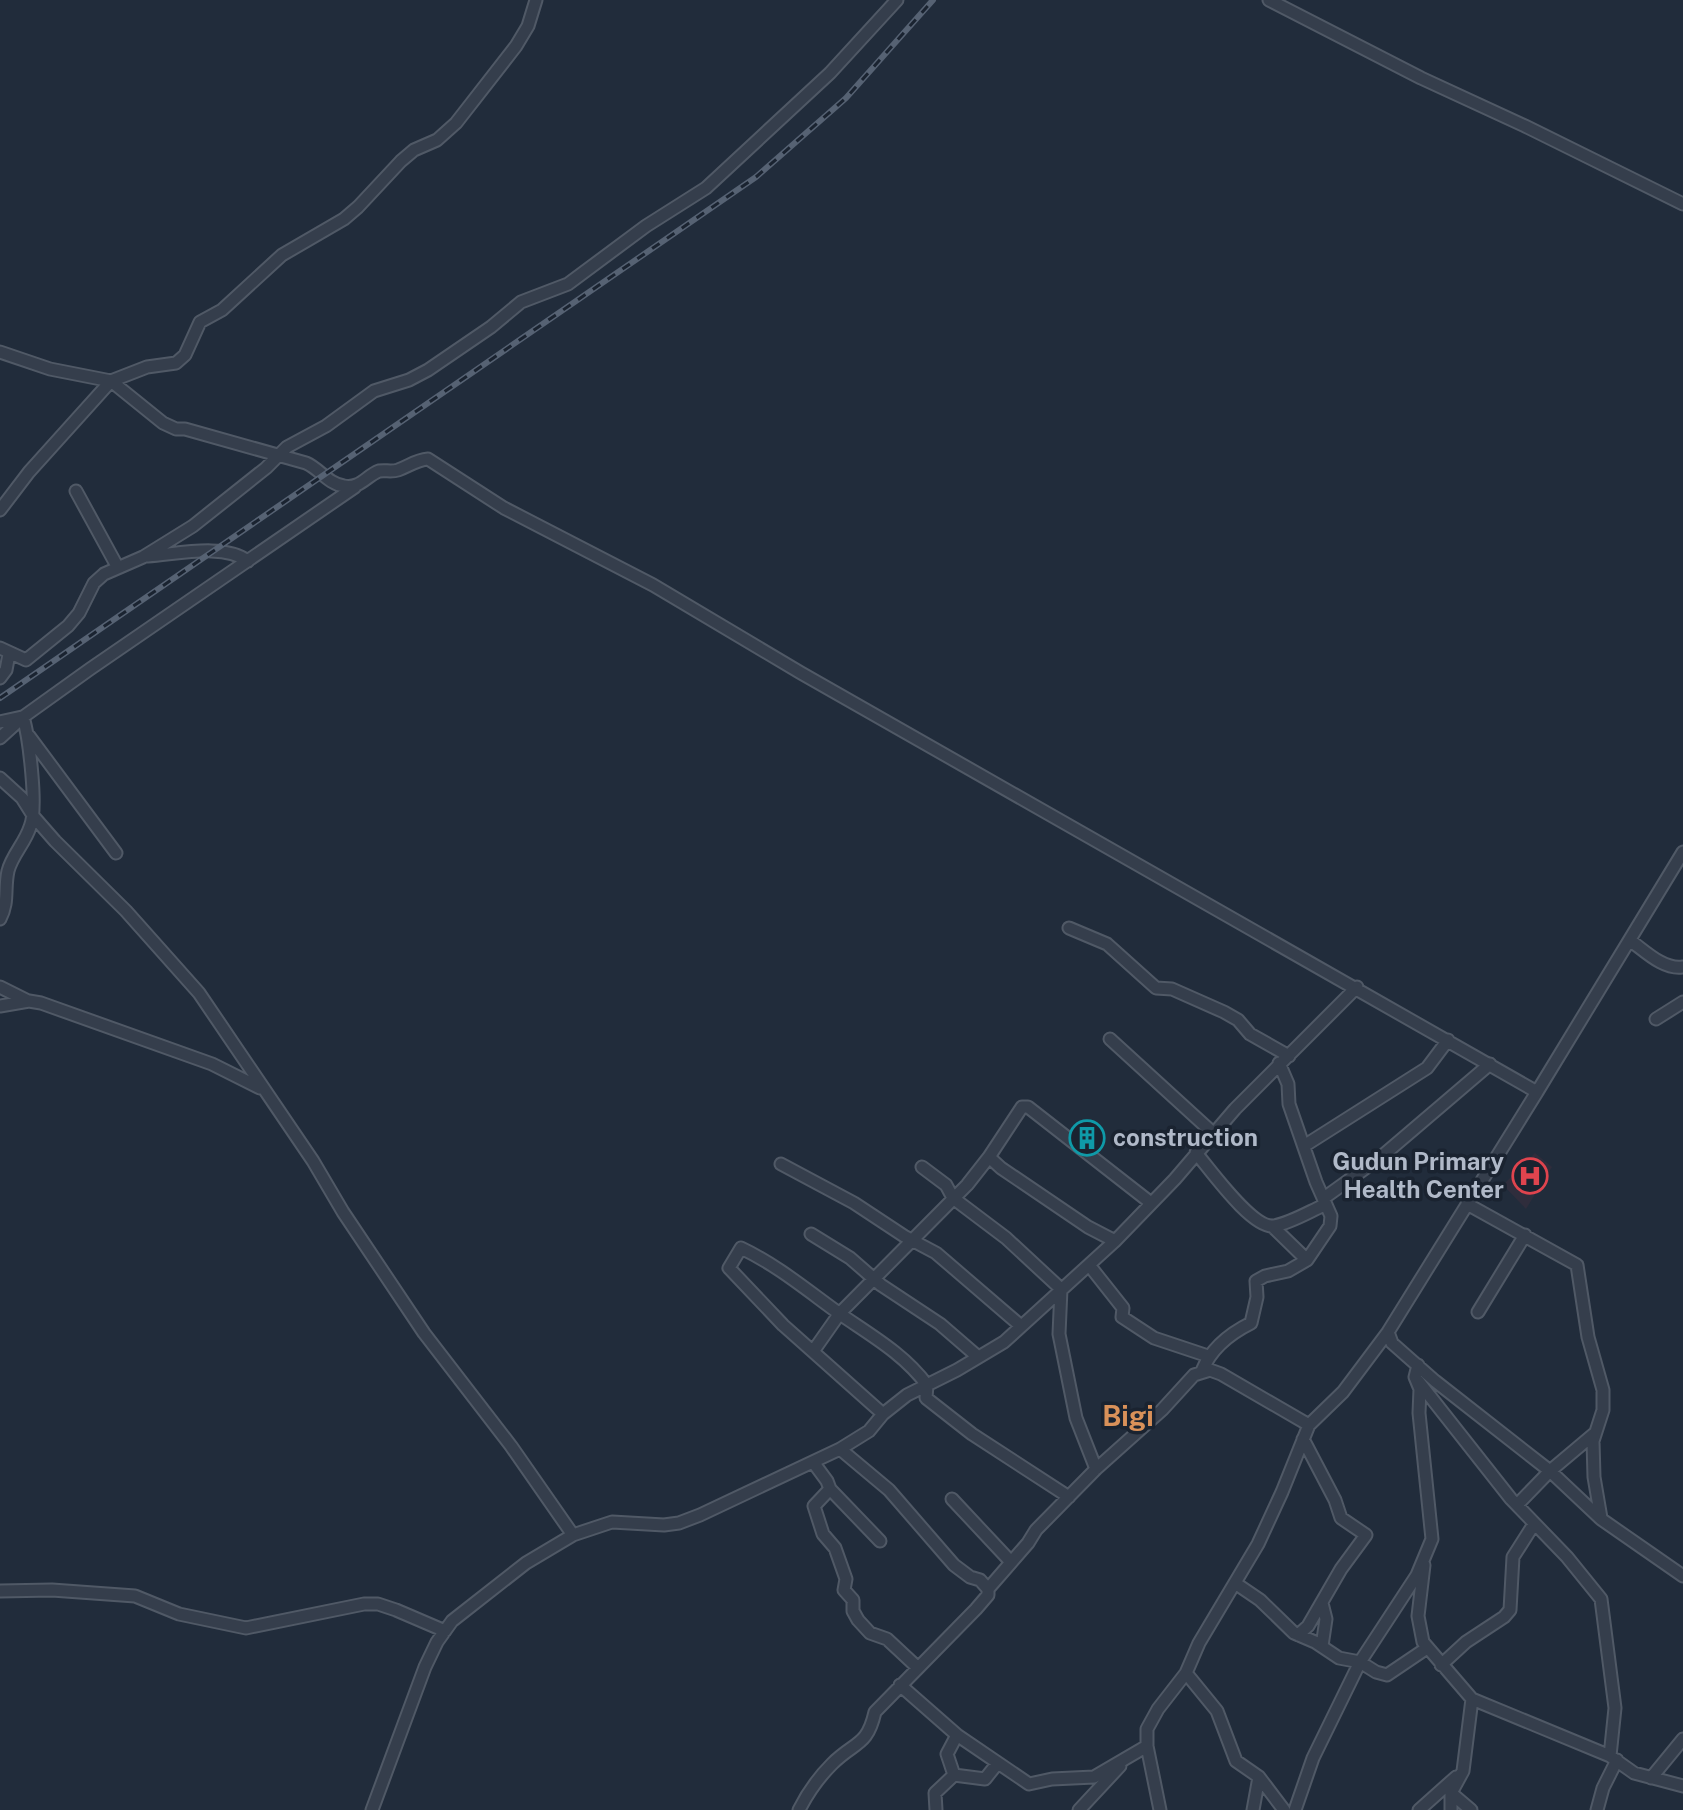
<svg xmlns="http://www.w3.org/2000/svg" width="1683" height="1810" font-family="'Public Sans',sans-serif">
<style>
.medical{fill:#2f2d3c}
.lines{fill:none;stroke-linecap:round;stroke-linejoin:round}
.minor-casing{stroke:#505966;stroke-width:15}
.minor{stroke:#353e4c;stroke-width:11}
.rail-casing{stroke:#566273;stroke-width:6}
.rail{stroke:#1a2330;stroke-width:3;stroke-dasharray:9;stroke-linecap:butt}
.labels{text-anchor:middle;stroke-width:7;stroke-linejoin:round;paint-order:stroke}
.poi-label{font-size:24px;font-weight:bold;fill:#b0b9c8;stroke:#1a2330;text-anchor:start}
.quarter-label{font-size:28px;font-weight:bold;fill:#d99159;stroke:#1a2330}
</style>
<rect width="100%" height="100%" fill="#212c3b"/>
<path class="medical" d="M1535,1153L1552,1167L1526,1209L1503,1185Z"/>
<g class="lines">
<defs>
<path id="minor" d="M1269,0L1421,78L1525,126L1683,204
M0,352L50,369L111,381L163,423L176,429H185L306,463C320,469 328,484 344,486C360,489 366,476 379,471C385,470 392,472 398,470C409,466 416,460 428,459L504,508L653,585L801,673L1537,1092L1683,852
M76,491L117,566
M0,510L29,472L111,381L147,367L176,363L185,355L200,322L222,310L282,255L344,219L358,207L401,161L414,150L437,140L456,123L516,46L528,26L536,0
M148,556C178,554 223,543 248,561
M0,648L26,660L68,626L79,613L94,583L104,574L143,557L193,526L266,468L287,447L326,426L374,391L409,380L428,370L491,327L521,302L568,284L646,226L706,188L830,73L897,0
M0,678L6,670L9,654
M0,722L22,717
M29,736L116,853
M0,738L23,717L90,669L355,487
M0,778L22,798L34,817L55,841L126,911L199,993L313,1161L343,1212L424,1333L511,1446L573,1535
M0,919C9,902 4,889 8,871C12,855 25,843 30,827C38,809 29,737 23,717
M1069,928L1107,944L1156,988L1172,989L1224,1012L1238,1020L1250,1034L1289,1056
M1631,941C1646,952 1664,970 1683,967
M0,987L28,1001
M0,1006L29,1001L41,1003L212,1064L260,1088
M1656,1019L1683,1002
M1110,1039L1213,1133
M1304,1146L1427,1068L1448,1040
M1196,1153C1210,1169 1252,1229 1274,1226C1290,1223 1307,1213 1322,1206L1325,1202
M781,1164L854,1203L904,1236L936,1253L1021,1326
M922,1167L946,1185L953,1198L1006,1238L1061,1289L1059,1334L1076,1418L1096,1469
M1324,1198L1381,1157L1490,1064
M1467,1204L1577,1265L1588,1337L1603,1390V1410L1593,1441L1594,1477L1601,1518
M1272,1226L1307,1260
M811,1234L850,1258L881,1285L940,1324L977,1356
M1115,1241L1088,1227L1001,1168L989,1157L1022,1107H1028L1151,1203
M1089,1265L1123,1308L1122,1317L1154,1338L1208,1356
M1478,1312L1525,1235
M1388,1332L1392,1343L1435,1381L1550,1471L1601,1519L1683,1576
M814,1350L840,1313L967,1185L989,1157
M1202,1371C1211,1348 1229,1334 1251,1323L1257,1297L1256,1281L1265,1276L1288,1271L1307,1260L1330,1226L1331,1216L1316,1182L1289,1104L1288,1084L1279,1063
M1418,1381L1511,1499L1567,1557L1601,1599L1615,1708L1610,1756
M883,1414L783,1325L729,1268L741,1248C777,1265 808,1291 840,1314C872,1336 904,1354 927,1385L926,1398L972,1434L1069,1497
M840,1449L889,1490L954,1565L970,1577L980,1580L988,1589
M813,1462L827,1481L830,1489L814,1506L823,1534L835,1548L846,1579L844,1590L853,1600V1611L858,1620L870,1633L887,1639L917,1667
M830,1489L880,1541
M952,1499L1011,1562
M1517,1505L1550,1471L1594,1434
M1424,1565L1418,1616L1423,1642L1472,1699L1610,1756L1634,1773L1683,1786
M1235,1583L1260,1600L1294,1633L1315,1642L1339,1658L1360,1662L1376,1672L1387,1675L1427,1648
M0,1591L52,1590L135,1596L179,1614L246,1628L364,1604H378L396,1610L445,1631
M1298,1635L1308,1626L1341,1569L1366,1535L1341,1518L1335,1500L1303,1439
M1322,1646L1326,1619L1322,1603
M1441,1665L1466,1642L1504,1617L1510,1610L1513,1557L1534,1524
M1186,1673L1217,1711L1236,1761L1259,1777L1284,1810
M900,1685L957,1735L1029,1784L1052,1779L1094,1777L1147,1746
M954,1775L947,1754L957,1735
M1651,1778L1683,1739
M1451,1793L1471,1810
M372,1810L425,1667L437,1642L452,1621L526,1563L573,1535L612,1522L664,1525L679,1523L700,1515L840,1449L869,1431L883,1414L907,1395L957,1370L1004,1342L1115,1241L1175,1179L1235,1109L1357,987
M799,1810C808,1792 818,1778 832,1764C855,1741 867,1747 875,1712L976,1609L988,1595V1589L1028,1543L1036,1530L1096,1469L1162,1410L1194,1375L1210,1370L1221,1374L1309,1425
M936,1810L935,1793L954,1775L985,1779L997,1764
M1079,1810L1120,1766
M1160,1810L1147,1746V1729L1158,1709L1186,1673L1199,1643L1258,1544L1282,1492L1309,1425L1343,1392L1388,1332L1537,1092
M1253,1810L1259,1777
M1295,1810L1313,1758L1360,1662L1417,1575L1432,1539L1419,1413L1420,1389L1415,1377L1418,1365
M1419,1810L1456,1777
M1451,1810V1793L1463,1771L1472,1699
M1597,1810L1603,1788L1617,1760"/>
</defs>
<use href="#minor" class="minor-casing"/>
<use href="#minor" class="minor"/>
<defs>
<path id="rail" d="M0,698L756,177L846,98L933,0"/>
</defs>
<use href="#rail" class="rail-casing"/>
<use href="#rail" class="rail"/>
</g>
<defs>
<symbol id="building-ring" viewBox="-11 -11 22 22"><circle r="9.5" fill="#1a2330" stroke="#0f9aa8" stroke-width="1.5"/><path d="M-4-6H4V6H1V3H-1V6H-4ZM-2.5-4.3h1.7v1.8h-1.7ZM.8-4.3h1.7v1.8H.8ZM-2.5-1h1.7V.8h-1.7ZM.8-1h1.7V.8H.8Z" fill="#0f9aa8"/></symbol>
<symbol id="hospital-ring" viewBox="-11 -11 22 22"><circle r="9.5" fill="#1a2330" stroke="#e0444e" stroke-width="1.5"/><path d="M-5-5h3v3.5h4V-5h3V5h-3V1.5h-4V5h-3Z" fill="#e0444e"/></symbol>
</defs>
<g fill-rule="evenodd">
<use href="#building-ring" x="1067" y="1118" width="40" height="40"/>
<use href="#hospital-ring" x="1510" y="1156" width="40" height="40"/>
</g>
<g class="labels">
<g class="poi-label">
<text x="1113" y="1146">construction</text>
<text x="1504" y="1170" text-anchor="end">Gudun Primary<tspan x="1504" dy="28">Health Center</tspan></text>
</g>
<g class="quarter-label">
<text x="1128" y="1426">Bigi</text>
</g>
</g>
</svg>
